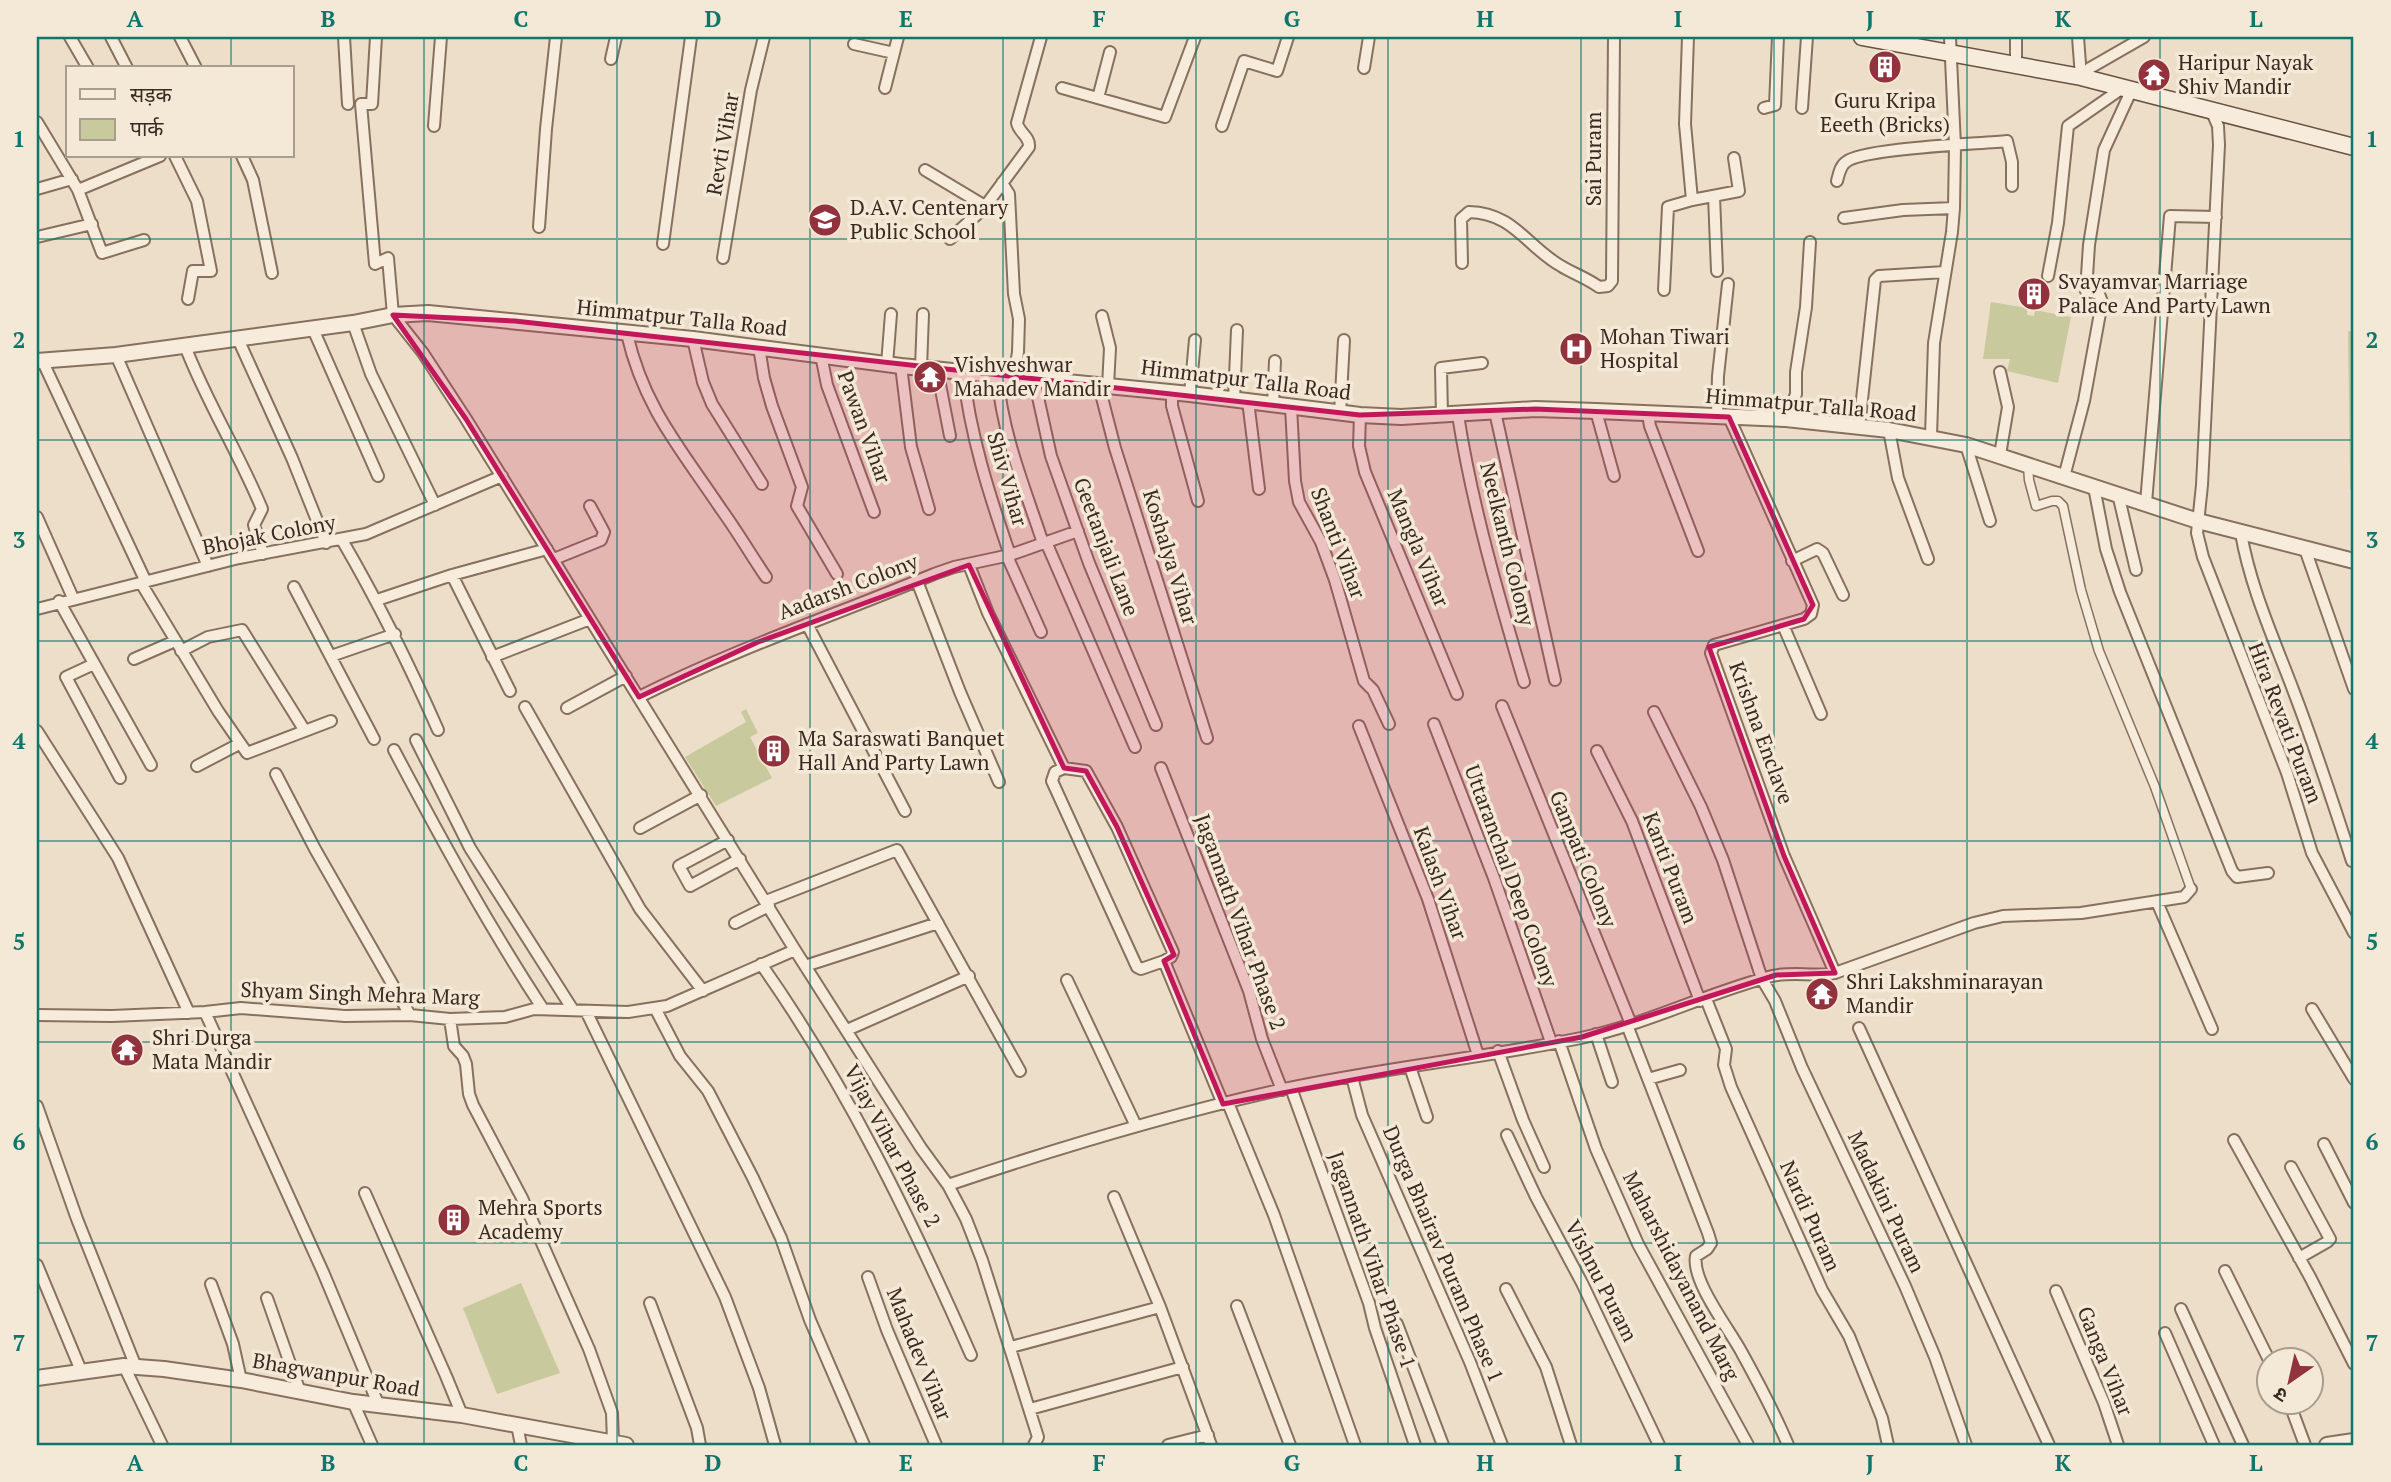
<svg xmlns="http://www.w3.org/2000/svg" width="2391" height="1482" font-family="'PT Serif','Noto Sans Devanagari',serif">
<style>
.green{fill:#c8c99d}
.lines{fill:none;stroke-linecap:round;stroke-linejoin:round}
.pedestrian-casing{stroke:#87705e;stroke-width:11}
.minor-casing{stroke:#87705e;stroke-width:14}
.tertiary-casing{stroke:#87705e;stroke-width:18}
.secondary-casing{stroke:#695141;stroke-width:19}
.pedestrian{stroke:#f7ecdb;stroke-width:8}
.minor{stroke:#f7ecdb;stroke-width:10}
.tertiary{stroke:#f7ecdb;stroke-width:14}
.secondary{stroke:#f7ecdb;stroke-width:16}
.marked{fill:#c2185b;fill-opacity:0.2;stroke:#c2185b;stroke-width:5;stroke-linejoin:round}
.grid{fill:none;stroke:#0f766e;stroke-width:2;stroke-opacity:0.55}
.labels{text-anchor:middle;stroke-width:7;stroke-linejoin:round;paint-order:stroke}
.poi-label{font-size:21px;fill:#382a21;stroke:#f4e9d7;text-anchor:start}
.street-label{font-size:21px;fill:#382a21;stroke:#f4e9d7}
.neatline{fill:none;stroke:#0f766e;stroke-width:2.5}
.grid-label{font-size:23px;text-anchor:middle;font-weight:bold;fill:#0f766e}
</style>
<rect width="100%" height="100%" fill="#ecdec8"/>
<path class="green" d="M1991,302L2027,308V315L2034,316L2035,310L2071,317L2058,383L2007,371L2010,359H1983Z
M2348,331L2354,332V490H2350Z
M746,709L758,733L750,737L772,778L716,806L685,757L746,722L741,712Z
M521,1283L560,1373L497,1394L463,1308Z"/>
<g class="lines">
<defs>
<path id="pedestrian" d="M2028,465L2029,480L2036,506L2052,501H2058L2063,506L2081,590L2099,651L2155,787L2191,889"/>
<path id="minor" d="M70,37L88,68
M111,37L127,68
M180,37L196,68
M344,37L348,104
M376,37L372,104H361L375,264L388,258L393,315L423,353L466,419L795,950L921,1148L948,1185L966,1219L982,1260L1038,1437L1034,1445
M2078,37L2081,77
M854,44L894,53
M611,59L616,37
M2016,65V37
M1364,68L1369,37
M2081,77L2090,68L2144,37
M885,88L898,37
M1062,88L1165,117L1195,37
M1098,98L1110,52
M1764,108L1775,105L1778,37
M1802,108L1807,37
M2211,110L2218,126L2219,145L2202,485L2197,533L2203,557L2287,773L2312,853L2354,933
M37,122L78,190L102,253L144,240
M434,126L441,37
M1222,126L1244,61L1277,71L1288,37
M175,156L197,201L211,271H193L188,299
M242,156L253,180L272,273
M925,170L985,206
M1837,181C1839,174 1840,166 1846,162C1862,148 1979,144 2007,141L2012,162V186
M1002,183L1009,194L1014,294L1019,319L1018,352L1014,377
M37,189L72,179
M78,190L160,156
M1714,196L1717,271
M1692,200L1739,191L1734,158
M1844,218L1903,210L1954,208
M539,227L546,129L556,37
M37,237L92,224
M950,239L984,208L1029,147C1030,136 1019,133 1017,123L1041,37
M663,244L691,37
M723,258L751,90L764,37
M1462,263L1461,219L1469,212C1514,213 1527,247 1561,266C1574,274 1587,278 1599,287L1608,286L1612,281L1614,37
M2048,276L2058,223L2068,126L2124,87
M1664,290L1668,207L1692,200L1685,124L1688,37
M1102,316L1110,348L1108,386
M353,323L371,374L435,505
M313,329L378,476
M627,334C644,408 681,449 721,509C737,531 751,555 766,577
M238,339L292,458L326,543
M693,339L703,382L712,404L762,484
M185,346C207,403 239,453 262,509L254,525L263,554
M759,347L764,378L772,406L802,487L797,506L837,574
M116,355L208,566
M821,355L827,385L874,512
M42,360L146,582
M887,364L891,314
M901,366L911,447L929,509
M921,368L923,314
M937,369L950,436
M963,371C970,435 989,494 1010,555
M997,375C1003,436 1024,486 1043,543
M1034,379L1051,456L1089,563L1156,725
M1099,386L1115,448L1207,738
M1172,392V406L1198,501
M1190,394L1195,340
M1234,400L1237,330
M1248,401L1259,489
M1273,405L1275,361
M1291,407L1295,481L1299,502L1321,542L1335,580L1364,681L1373,690L1389,724
M1596,411L1614,476
M1495,412L1555,680
M1340,413L1344,340
M1648,414L1650,426L1698,551
M1360,415L1359,446L1365,472L1457,694
M1458,415C1472,505 1498,594 1524,682
M1442,416L1441,368L1482,363
M1717,416L1718,376L1728,284
M1729,417L1813,605L1811,614L1804,619L1714,645L1711,653L1784,856L1835,973
M1786,419L1796,394V372L1806,307L1810,242
M1859,427L1875,280L1879,276L1945,272
M1889,430L1898,478L1928,559
M1931,436L1934,343L1952,232L1954,208L1955,146L1950,37
M1966,445L1990,521
M2000,455L2008,407L2000,372
M2064,477L2084,401L2102,302L2099,294L2086,291L2089,245L2104,150L2132,89
M2094,487L2106,549L2120,592L2232,871L2237,877L2268,873
M2118,494L2136,570
M2146,503L2170,216L2216,217
M37,517L73,598
M2241,533C2250,586 2273,637 2292,687C2314,744 2333,802 2352,861
M342,540C378,602 409,664 438,730
M1046,542L1135,747
M2305,549L2354,689
M1007,556L1041,632
M554,559L601,540L604,532L590,506
M1792,561L1817,549L1823,553L1843,595
M969,565L988,613L1064,768L1086,771L1117,827L1173,952L1171,957L1164,961L1223,1104
M452,575L510,691
M917,581L960,692L999,782
M141,583L218,711L247,753L331,721
M294,587L374,739
M377,600L452,575L547,549
M59,601L151,765
M37,609L239,558L366,534L502,476
M807,624L905,811
M1783,625L1821,714
M181,651L208,637L242,630L305,731
M331,656L395,634
M492,657L590,619
M134,659L175,641
M94,664L66,677L120,778
M639,697C735,649 835,615 934,574L954,567L1010,555L1078,531
M1502,706L1631,1024
M525,707L640,909L703,991
M567,708L626,676
M1654,712L1701,807L1723,860L1762,979L1775,1001L1802,1068L1905,1286L1935,1357L1966,1445
M1434,724L1494,878L1551,1042
M1359,726L1428,899L1478,1055
M37,731L118,858L189,1013
M416,740L470,848L573,1010
M394,750C441,839 488,925 543,1009
M1597,751L1632,821L1700,1001
M197,766L239,744
M1064,768L1055,772L1052,781L1137,967L1141,969L1164,961
M1161,768L1249,991L1262,1039L1282,1090
M276,774L315,849L410,1015
M640,828L701,795
M728,840L679,866L690,886L740,859
M766,901L897,850L1020,1071
M2157,902L2212,1029
M735,923L769,906
M761,964C847,1086 911,1219 971,1355
M805,966L938,923
M1067,980L1136,1126
M1706,999L1726,1049L1724,1065L1731,1087L1822,1290L1849,1336L1882,1418L1888,1445
M655,1008L680,1056L708,1091L753,1178L781,1238L810,1320L864,1445
M2312,1009L2354,1079
M586,1011L725,1297L759,1388L775,1445
M205,1012L323,1272L379,1406
M37,1015L112,1016L205,1012L241,1008L345,1016L410,1015L450,1019L505,1017L534,1009L628,1012L667,1006L795,950
M450,1019L454,1046L463,1056L466,1064L469,1094L473,1105L522,1198L589,1349L612,1413L613,1442
M1627,1025L1708,1233L1711,1243L1707,1249L1696,1256C1691,1281 1730,1330 1742,1353C1758,1382 1775,1414 1788,1445
M1859,1028L2049,1445
M847,1030L969,976
M1596,1034L1612,1082
M1559,1041L1596,1149L1638,1244L1748,1445
M1498,1051L1523,1120L1544,1167
M1410,1067L1427,1117
M1352,1077L1362,1115L1470,1362L1502,1445
M1648,1079L1680,1070
M1291,1088L1369,1303L1375,1328L1415,1445
M1228,1103L1274,1215L1355,1445
M37,1106L77,1219L136,1367
M1507,1135L1536,1197L1582,1283L1659,1445
M2234,1140L2310,1277L2354,1364
M2324,1144L2354,1203
M2291,1167L2330,1239L2327,1242L2299,1258
M948,1185C1058,1148 1170,1114 1284,1089C1382,1068 1482,1058 1581,1038C1647,1024 1707,993 1772,976C1792,971 1815,977 1835,973L1974,923L2003,916L2081,913L2184,897L2191,889
M365,1193L446,1376L462,1415
M1114,1197L1160,1307L1211,1445
M37,1265L82,1373
M2225,1271L2269,1360
M868,1277L887,1330L936,1445
M211,1284L233,1344L241,1380
M1506,1289L1546,1367L1571,1445
M2056,1291L2104,1403L2118,1445
M267,1298L300,1392
M650,1303L697,1428L700,1445
M1237,1306L1290,1445
M2181,1309L2243,1445
M1397,1324L1443,1445
M2165,1333L2214,1445
M1011,1347L1160,1307
M124,1366L162,1445
M353,1402L372,1445
M2289,1402L2305,1445
M1030,1409L1183,1367
M517,1425L521,1445
M1168,1445L1208,1435"/>
<path id="tertiary" d="M37,361L116,355L353,323L393,315L428,313L693,339L901,366L1190,394L1360,415L1401,417L1535,409L1596,411L1786,419L1889,430L1966,445L2198,521L2354,561
M37,1378L124,1366L164,1369L241,1380L353,1402L462,1415L626,1445
M2327,1445L2354,1441"/>
<path id="secondary" d="M1862,37L2081,77L2354,147"/>
</defs>
<use href="#pedestrian" class="pedestrian-casing"/>
<use href="#minor" class="minor-casing"/>
<use href="#tertiary" class="tertiary-casing"/>
<use href="#secondary" class="secondary-casing"/>
<use href="#pedestrian" class="pedestrian"/>
<use href="#minor" class="minor"/>
<use href="#tertiary" class="tertiary"/>
<use href="#secondary" class="secondary"/>
</g>
<path class="marked" d="M393,315L515,321L1360,415L1535,409L1729,417L1813,605L1804,619L1709,647L1784,856L1835,973L1776,975L1582,1037L1223,1104L1164,961L1174,955L1117,827L1086,771L1064,768L969,565L758,642L639,697L466,419Z"/>
<path class="grid" d="M231,37V68M424,37V1445M617,37V1445M810,37V1445M1003,37V1445M1196,37V1445M1388,37V1445M1581,37V1445M1774,37V1445M1967,37V1445M2160,37V1445M231,156V1445M37,239H2354M37,440H2354M37,641H2354M37,841H2354M37,1042H2354M37,1243H2354"/>
<defs>
<symbol id="building-disc" viewBox="-11 -11 22 22"><circle r="9.5" fill="#92323c" stroke="#f4e9d7"/><path d="M-4-6H4V6H1V3H-1V6H-4ZM-2.5-4.3h1.7v1.8h-1.7ZM.8-4.3h1.7v1.8H.8ZM-2.5-1h1.7V.8h-1.7ZM.8-1h1.7V.8H.8Z" fill="#fff"/></symbol>
<symbol id="temple-disc" viewBox="-11 -11 22 22"><circle r="9.5" fill="#92323c" stroke="#f4e9d7"/><path d="M0-6L5-2H3V0L6.5 2.5H4V6H1.5V3h-3V6H-4V2.5H-6.5L-3 0V-2H-5Z" fill="#fff"/></symbol>
<symbol id="school-disc" viewBox="-11 -11 22 22"><circle r="9.5" fill="#92323c" stroke="#f4e9d7"/><path d="M0-5L7-2L0 1L-7-2ZM-4 1L0 2.5L4 1V4Q0 6-4 4Z" fill="#fff"/></symbol>
<symbol id="hospital-disc" viewBox="-11 -11 22 22"><circle r="9.5" fill="#92323c" stroke="#f4e9d7"/><path d="M-5-5h3v3.5h4V-5h3V5h-3V1.5h-4V5h-3Z" fill="#fff"/></symbol>
</defs>
<g fill-rule="evenodd">
<use href="#building-disc" x="1866" y="48" width="38" height="38"/>
<use href="#temple-disc" x="2135" y="56" width="38" height="38"/>
<use href="#school-disc" x="806" y="201" width="38" height="38"/>
<use href="#building-disc" x="2015" y="275" width="38" height="38"/>
<use href="#hospital-disc" x="1557" y="330" width="38" height="38"/>
<use href="#temple-disc" x="911" y="358" width="38" height="38"/>
<use href="#building-disc" x="755" y="732" width="38" height="38"/>
<use href="#temple-disc" x="1803" y="975" width="38" height="38"/>
<use href="#temple-disc" x="108" y="1031" width="38" height="38"/>
<use href="#building-disc" x="435" y="1201" width="38" height="38"/>
</g>
<g class="labels">
<g class="poi-label">
<text x="2178" y="70">Haripur Nayak<tspan x="2178" dy="24">Shiv Mandir</tspan></text>
<text x="1885" y="108" text-anchor="middle">Guru Kripa<tspan x="1885" dy="24">Eeeth (Bricks)</tspan></text>
<text x="850" y="215">D.A.V. Centenary<tspan x="850" dy="24">Public School</tspan></text>
<text x="2058" y="289">Svayamvar Marriage<tspan x="2058" dy="24">Palace And Party Lawn</tspan></text>
<text x="1600" y="344">Mohan Tiwari<tspan x="1600" dy="24">Hospital</tspan></text>
<text x="954" y="372">Vishveshwar<tspan x="954" dy="24">Mahadev Mandir</tspan></text>
<text x="798" y="746">Ma Saraswati Banquet<tspan x="798" dy="24">Hall And Party Lawn</tspan></text>
<text x="1846" y="989">Shri Lakshminarayan<tspan x="1846" dy="24">Mandir</tspan></text>
<text x="152" y="1045">Shri Durga<tspan x="152" dy="24">Mata Mandir</tspan></text>
<text x="478" y="1215">Mehra Sports<tspan x="478" dy="24">Academy</tspan></text>
</g>
<g class="street-label">
<text transform="translate(723 144) rotate(-80)" y="7">Revti Vihar</text>
<text transform="translate(1594 159) rotate(-90)" y="7">Sai Puram</text>
<text transform="translate(682 318) rotate(6)" y="7">Himmatpur Talla Road</text>
<text transform="translate(1246 380) rotate(7)" y="7">Himmatpur Talla Road</text>
<text transform="translate(1811 405) rotate(5)" y="7">Himmatpur Talla Road</text>
<text transform="translate(864 427) rotate(70)" y="7">Pawan Vihar</text>
<text transform="translate(1007 479) rotate(74)" y="7">Shiv Vihar</text>
<text transform="translate(269 535) rotate(-11)" y="7">Bhojak Colony</text>
<text transform="translate(1338 543) rotate(69)" y="7">Shanti Vihar</text>
<text transform="translate(1507 544) rotate(76)" y="7">Neelkanth Colony</text>
<text transform="translate(1106 547) rotate(69)" y="7">Geetanjali Lane</text>
<text transform="translate(1418 548) rotate(67)" y="7">Mangla Vihar</text>
<text transform="translate(1170 557) rotate(73)" y="7">Koshalya Vihar</text>
<text transform="translate(848 587) rotate(-21)" y="7">Aadarsh Colony</text>
<text transform="translate(2285 723) rotate(69)" y="7">Hira Revati Puram</text>
<text transform="translate(1761 733) rotate(70)" y="7">Krishna Enclave</text>
<text transform="translate(1583 859) rotate(68)" y="7">Ganpati Colony</text>
<text transform="translate(1670 868) rotate(69)" y="7">Kanti Puram</text>
<text transform="translate(1511 876) rotate(70)" y="7">Uttaranchal Deep Colony</text>
<text transform="translate(1440 883) rotate(70)" y="7">Kalash Vihar</text>
<text transform="translate(1240 922) rotate(70)" y="7">Jagannath Vihar Phase 2</text>
<text transform="translate(360 994) rotate(2)" y="7">Shyam Singh Mehra Marg</text>
<text transform="translate(892 1146) rotate(62)" y="7">Vijay Vihar Phase 2</text>
<text transform="translate(1886 1202) rotate(65)" y="7">Madakini Puram</text>
<text transform="translate(1810 1216) rotate(66)" y="7">Nardi Puram</text>
<text transform="translate(1443 1254) rotate(67)" y="7">Durga Bhairav Puram Phase 1</text>
<text transform="translate(1372 1260) rotate(71)" y="7">Jagannath Vihar Phase 1</text>
<text transform="translate(1681 1276) rotate(63)" y="7">Maharshidayanand Marg</text>
<text transform="translate(1601 1281) rotate(63)" y="7">Vishnu Puram</text>
<text transform="translate(919 1354) rotate(68)" y="7">Mahadev Vihar</text>
<text transform="translate(2105 1361) rotate(68)" y="7">Ganga Vihar</text>
<text transform="translate(336 1375) rotate(10)" y="7">Bhagwanpur Road</text>
</g>
</g>
<rect width="2391" height="1482" fill="none" stroke="#f4e9d7" stroke-width="77"/>
<rect x="66" y="66" width="228" height="91" fill="#f4e9d7" stroke="#a99d8e" stroke-width="2"/>
<rect x="80" y="89" width="35" height="10" fill="#f7ecdb" stroke="#a99d8e" stroke-width="2"/>
<text x="130" y="102" font-size="21" fill="#382a21">सड़क</text>
<rect x="80" y="119" width="35" height="21" fill="#c8c99d" stroke="#a99d8e" stroke-width="2"/>
<text x="130" y="136" font-size="21" fill="#382a21">पार्क</text>
<g transform="translate(2290 1381) rotate(214)"><circle r="33" fill="#f4e9d7" stroke="#a99d8e" stroke-width="2"/>
<path d="M0-5L12 26L0 18L-12 26Z" fill="#92323c"/>
<text y="-10" font-size="19" font-weight="bold" text-anchor="middle" fill="#382a21">उ</text>
</g>
<rect x="38" y="38" width="2314" height="1406" class="neatline"/>
<g class="grid-label">
<text x="135" y="27">A</text>
<text x="328" y="27">B</text>
<text x="521" y="27">C</text>
<text x="713" y="27">D</text>
<text x="906" y="27">E</text>
<text x="1099" y="27">F</text>
<text x="1292" y="27">G</text>
<text x="1485" y="27">H</text>
<text x="1678" y="27">I</text>
<text x="1870" y="27">J</text>
<text x="2063" y="27">K</text>
<text x="2256" y="27">L</text>
<text x="19" y="147">1</text>
<text x="2372" y="147">1</text>
<text x="19" y="348">2</text>
<text x="2372" y="348">2</text>
<text x="19" y="548">3</text>
<text x="2372" y="548">3</text>
<text x="19" y="749">4</text>
<text x="2372" y="749">4</text>
<text x="19" y="950">5</text>
<text x="2372" y="950">5</text>
<text x="19" y="1150">6</text>
<text x="2372" y="1150">6</text>
<text x="19" y="1351">7</text>
<text x="2372" y="1351">7</text>
<text x="135" y="1471">A</text>
<text x="328" y="1471">B</text>
<text x="521" y="1471">C</text>
<text x="713" y="1471">D</text>
<text x="906" y="1471">E</text>
<text x="1099" y="1471">F</text>
<text x="1292" y="1471">G</text>
<text x="1485" y="1471">H</text>
<text x="1678" y="1471">I</text>
<text x="1870" y="1471">J</text>
<text x="2063" y="1471">K</text>
<text x="2256" y="1471">L</text>
</g>
</svg>
